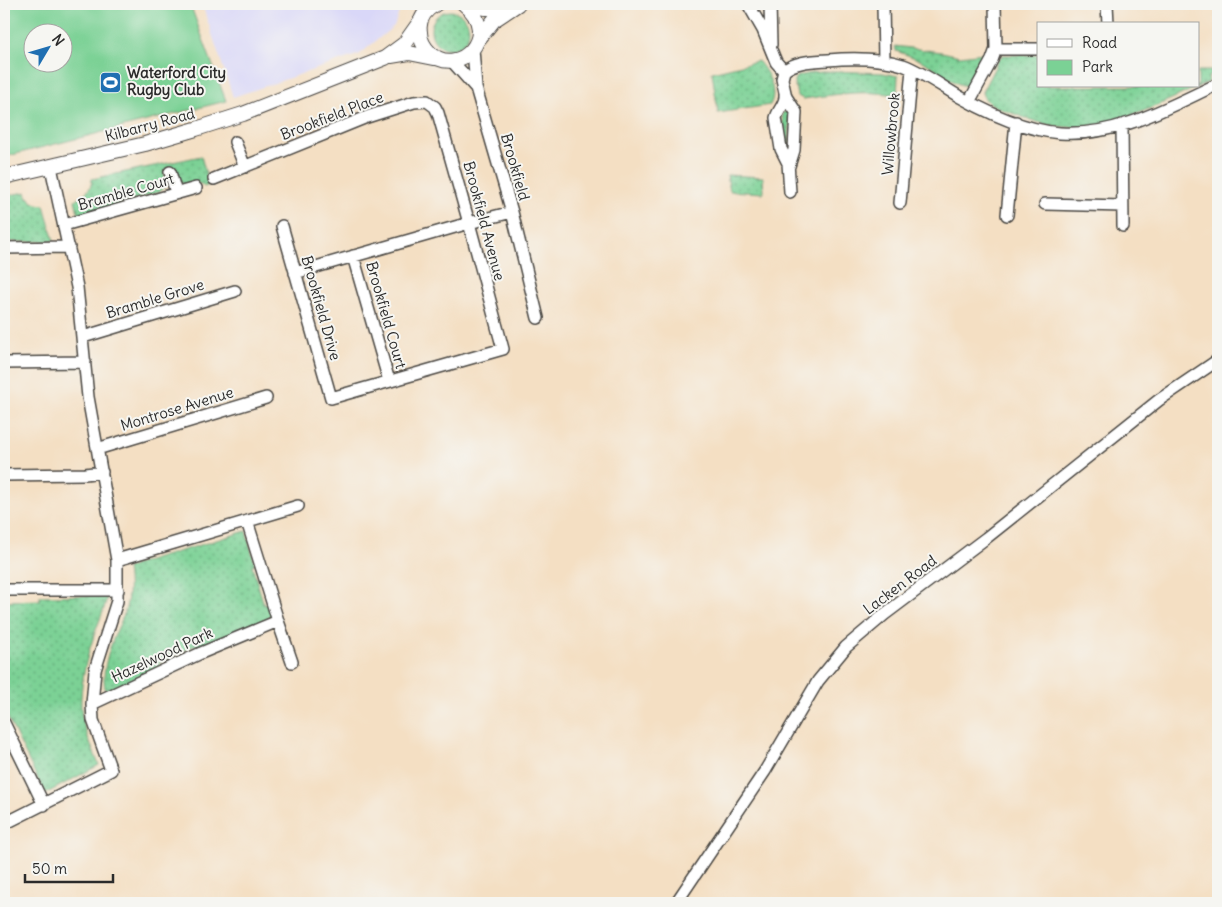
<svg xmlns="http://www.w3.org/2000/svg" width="1222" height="907" font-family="Delius,sans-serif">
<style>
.built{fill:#d9d7f8}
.grass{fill:url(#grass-dots);stroke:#537e60}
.park{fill:#7bd195;stroke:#537e60;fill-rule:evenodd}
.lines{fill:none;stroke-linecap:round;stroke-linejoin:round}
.minor-casing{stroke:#494642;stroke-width:14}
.tertiary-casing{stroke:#494642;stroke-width:16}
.minor{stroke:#fff;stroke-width:11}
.tertiary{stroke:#fff;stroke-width:14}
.labels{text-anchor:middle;stroke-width:4;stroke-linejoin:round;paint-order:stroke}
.poi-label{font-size:15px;font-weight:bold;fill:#2b2b2b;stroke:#f6f6f2;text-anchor:start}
.street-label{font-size:15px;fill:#2b2b2b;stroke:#f6f6f2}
</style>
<defs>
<pattern id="grass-dots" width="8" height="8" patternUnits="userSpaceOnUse" patternTransform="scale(1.25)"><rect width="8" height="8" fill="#7bd195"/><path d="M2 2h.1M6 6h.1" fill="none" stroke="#65aa7a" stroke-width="1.8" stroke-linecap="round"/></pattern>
</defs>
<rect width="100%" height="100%" fill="#f6f6f2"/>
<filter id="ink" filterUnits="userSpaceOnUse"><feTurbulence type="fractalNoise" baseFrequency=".02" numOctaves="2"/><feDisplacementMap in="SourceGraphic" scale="10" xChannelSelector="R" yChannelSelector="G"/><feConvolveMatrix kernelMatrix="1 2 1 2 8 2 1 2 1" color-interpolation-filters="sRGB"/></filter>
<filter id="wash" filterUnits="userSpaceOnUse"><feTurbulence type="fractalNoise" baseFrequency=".0096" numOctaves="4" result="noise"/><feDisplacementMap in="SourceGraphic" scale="20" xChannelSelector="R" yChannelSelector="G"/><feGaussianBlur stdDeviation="1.12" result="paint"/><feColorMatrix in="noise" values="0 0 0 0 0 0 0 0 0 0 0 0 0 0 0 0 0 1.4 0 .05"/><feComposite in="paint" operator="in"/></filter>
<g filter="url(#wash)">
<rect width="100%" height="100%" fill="#f4dfc3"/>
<path class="built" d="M202,4H402L394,26L360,54L233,97Z"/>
<path class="grass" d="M431 30a19 19 0 1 1 38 0a19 19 0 1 1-38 0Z
M895,46L942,52L960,56L983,53L967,86C952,84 942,72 929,65C919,59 908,55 896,51Z
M1003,55H1038V86H1198V71H1213L1208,78L1209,82C1167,100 1122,126 1075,127C1053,128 1032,121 1012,113C1001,109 984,104 982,92L999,59Z
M758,61C768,72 778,91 770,105L718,113L712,72Z
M834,71L883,73L898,76L897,95C863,90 837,94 804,99L797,96L794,80L796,77L811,73Z
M783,112H788L790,115L789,148L787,149L785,147L782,115Z
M201,156L209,185L204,187C198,180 191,184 183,184L179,181L173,167L164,170L166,185L160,192L79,216L75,200C84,194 92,190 92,179Z
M727,175L763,177L764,193L730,191Z
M26,192C29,202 35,204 44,205L54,241L4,242V196Z
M246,531L255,564L252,565L264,605L268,604L271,614L269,617L198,649L196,645L159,663L160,667L106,692C100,674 109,648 117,630C120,623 124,616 126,608C129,595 129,583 127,569L135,565Z
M107,595C105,611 97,624 93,639C86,658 80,687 81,707C82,727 92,747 99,765L45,794L4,710V601L40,600V596Z"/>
<path class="park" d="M4,4H190L226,101L4,157ZM32,32H62V62H32Z"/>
</g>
<g filter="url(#ink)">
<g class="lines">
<defs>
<path id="minor" d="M748,4L763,30L776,62L784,71
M770,4L771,45
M883,4L884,61
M995,4L996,49
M1107,4L1108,24
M451,60L476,88
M784,71C795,61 813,61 828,60C852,58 880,58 903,65C924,73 941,86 960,97C990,114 1025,130 1060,133C1117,137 1168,107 1218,84
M784,71L782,79L786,97L796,112L794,150L789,166
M785,95C786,104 778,109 776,118L781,149L788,163L790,192
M969,102L992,60L996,49H1038
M1122,125L1123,226
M235,142L245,167
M51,167L77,287L88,397L117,560V601L95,670L92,704L201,653L278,621L247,521
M170,172L176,193
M214,179L367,117L414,102L427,101L435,107L438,113L469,223L503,349L331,398L282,226
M900,203L912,69
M1045,204L1122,206
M512,212L538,318
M1007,215L1016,122
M64,225L196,188
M4,248L69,247
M353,256L389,381
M295,273L469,223L512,212L476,88L473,49
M83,337L235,291
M4,363L85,362
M97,449L266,398
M4,475L85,474L102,472
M117,560L298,506
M4,590H118
M278,621L292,662
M4,723L44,805
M4,824L111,770L93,720L92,704
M676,903L765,771L818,681L846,647L885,614L986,538L1159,400L1218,360"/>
<path id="tertiary" d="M436,4C425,10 418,20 420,32C420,41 424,47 430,53C459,79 502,34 464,4
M465,4L486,8L511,6
M478,40L494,20L518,4
M391,56L409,53L434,58
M4,177L145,144L196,129L243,114L385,58L404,44L421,20"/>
</defs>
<use href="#minor" class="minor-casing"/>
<use href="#tertiary" class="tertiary-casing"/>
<use href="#minor" class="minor"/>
<use href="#tertiary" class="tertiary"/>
</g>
</g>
<defs>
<symbol id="stadium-square" viewBox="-11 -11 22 22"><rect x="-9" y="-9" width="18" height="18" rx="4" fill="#1f6fb2" stroke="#f6f6f2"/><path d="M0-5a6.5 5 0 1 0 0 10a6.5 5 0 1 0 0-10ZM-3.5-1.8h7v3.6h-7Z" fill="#fff"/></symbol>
</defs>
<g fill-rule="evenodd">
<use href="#stadium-square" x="98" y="70" width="25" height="25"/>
</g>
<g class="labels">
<g class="poi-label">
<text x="127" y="78">Waterford City<tspan x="127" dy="17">Rugby Club</tspan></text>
</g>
<g class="street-label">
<text transform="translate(332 116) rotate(-21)" y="5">Brookfield Place</text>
<text transform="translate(150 125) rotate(-15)" y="5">Kilbarry Road</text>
<text transform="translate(891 134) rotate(-85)" y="5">Willowbrook</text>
<text transform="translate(515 167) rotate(74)" y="5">Brookfield</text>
<text transform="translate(126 192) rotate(-16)" y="5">Bramble Court</text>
<text transform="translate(484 221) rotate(75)" y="5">Brookfield Avenue</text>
<text transform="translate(155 299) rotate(-17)" y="5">Bramble Grove</text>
<text transform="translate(321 308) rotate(74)" y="5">Brookfield Drive</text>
<text transform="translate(386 315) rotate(74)" y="5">Brookfield Court</text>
<text transform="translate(177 409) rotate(-17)" y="5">Montrose Avenue</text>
<text transform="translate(900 585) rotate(-37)" y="5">Lacken Road</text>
<text transform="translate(162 655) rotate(-25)" y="5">Hazelwood Park</text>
</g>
</g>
<rect width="1222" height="907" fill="none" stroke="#f6f6f2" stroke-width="20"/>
<rect x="1037" y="22" width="162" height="65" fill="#f6f6f2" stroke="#a5a5a2"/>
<rect x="1047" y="39" width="25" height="8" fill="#ffffff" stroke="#a5a5a2"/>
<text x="1082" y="48" font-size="15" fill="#2b2b2b">Road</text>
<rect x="1047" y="60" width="25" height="15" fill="#7bd195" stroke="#a5a5a2"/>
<text x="1082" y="72" font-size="15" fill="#2b2b2b">Park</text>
<g transform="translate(48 48) rotate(52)"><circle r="24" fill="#f6f6f2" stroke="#a5a5a2"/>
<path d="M0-4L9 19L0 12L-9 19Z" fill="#1f6fb2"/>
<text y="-8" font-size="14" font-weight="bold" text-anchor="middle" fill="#2b2b2b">N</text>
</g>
<path d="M25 874v8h88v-8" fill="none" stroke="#2b2b2b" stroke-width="2.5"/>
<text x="32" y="874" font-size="15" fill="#2b2b2b" stroke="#f6f6f2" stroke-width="4" paint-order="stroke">50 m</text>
</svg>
